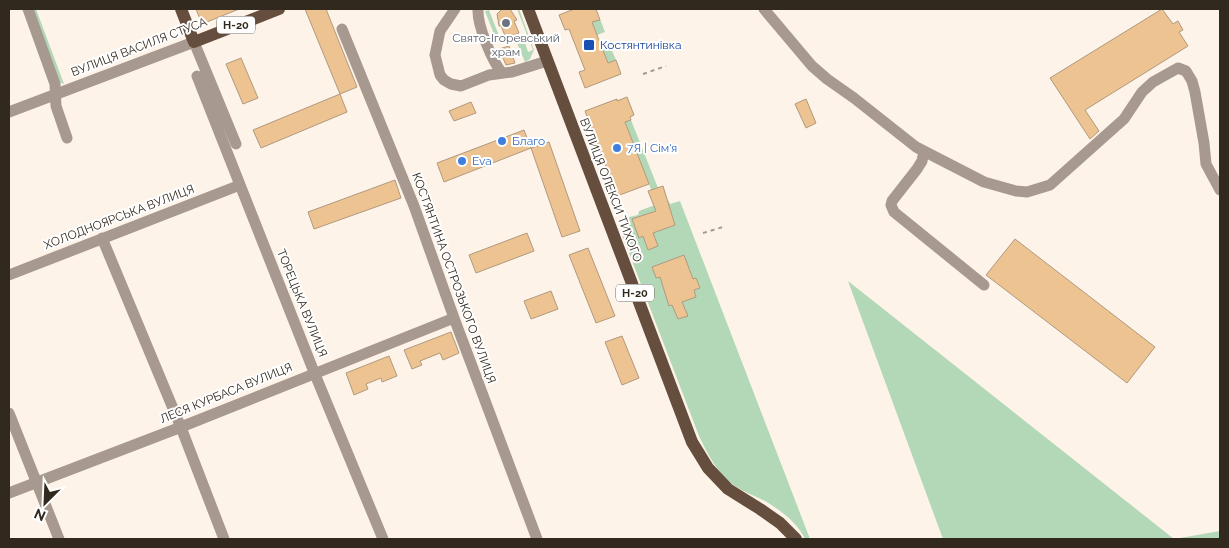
<svg xmlns="http://www.w3.org/2000/svg" width="1229" height="548" font-family="Raleway,sans-serif">
<style>
.green{fill:#b2d8b8}
.building{fill:#edc392;stroke:#b0997e}
.lines{fill:none;stroke-linecap:round;stroke-linejoin:round}
.path{stroke:#a59a8f;stroke-width:2;stroke-dasharray:4 4;stroke-linecap:butt}
.minor{stroke:#a79990;stroke-width:11}
.major{stroke:#654e3e;stroke-width:12}
.worship-dot{fill:#6b7280;stroke:#fff;stroke-width:2}
.transit-dot{fill:#1a4fb4;stroke:#fff;stroke-width:2}
.shop-dot{fill:#3f7fe0;stroke:#fff;stroke-width:2}
.labels{text-anchor:middle;stroke-width:4;stroke-linejoin:round;paint-order:stroke}
.shield{fill:#fff;stroke:#706962;stroke-width:1}
.shield-label{font-size:11px;font-weight:bold;fill:#32291e}
.worship-label{font-size:12px;fill:#5b616d;stroke:#fff}
.transit-label{font-size:12px;fill:#164399;stroke:#fff;text-anchor:start}
.street-label{font-size:12px;fill:#32291e;stroke:#fff}
.shop-label{font-size:12px;fill:#366cbe;stroke:#fff;text-anchor:start}
</style>
<rect width="100%" height="100%" fill="#fef3e8"/>
<path class="green" d="M32,9H36L64,84L59,82Z
M517,9H519L534,50L530,59L525,62L517,43L524,40L528,52L533,50Z
M489,10L501,41L497,42L485,11Z
M600,19L605,32L597,35L592,22Z
M607,39L616,60L608,63L599,42Z
M617,101L627,121L631,120L658,188L653,190L652,192Z
M668,200L670,204L680,201L810,539H805C798,523 778,508 763,500C753,495 744,492 735,486C718,474 708,455 699,436L621,232L629,217L638,215L639,211Z
M848,281L1174,539L1220,531V539H943Z"/>
<path class="building" d="M196,9H239L202,24Z
M305,9H326L357,87L340,94Z
M502,9H510L517,20L514,21L519,33L506,38L501,26H499L497,14Z
M574,9H596L600,20L592,22L597,35L608,63L616,60L621,74L585,88L579,72L585,70L569,29L565,30L559,15Z
M1162,9L1173,24L1178,21L1183,30L1179,32L1188,46L1085,110L1099,131L1090,139L1050,78Z
M509,46L515,63L506,65L499,49Z
M241,58L258,98L243,104L226,64Z
M340,94L347,112L261,148L253,130Z
M627,97L634,115L630,117L631,120L625,122L649,184L617,196L585,111L617,99V101Z
M806,99L816,123L806,128L795,104Z
M471,102L476,113L454,121L449,111Z
M524,130L531,148L444,182L437,163Z
M549,142L580,231L562,237L531,148Z
M395,180L401,198L314,229L308,212Z
M663,186L675,225L653,233L658,246L648,250L643,236L639,238L632,219L656,211L648,191Z
M527,233L534,251L476,273L469,255Z
M1015,239L1155,347L1127,383L986,275Z
M588,248L615,316L596,323L569,255Z
M684,255L693,279L696,278L700,288L694,290L696,297L682,302L688,316L678,319L672,305L669,306L660,277L656,278L652,267Z
M551,291L558,309L531,319L524,301Z
M451,332L459,353L443,360L440,353L420,361L422,365L412,369L404,350Z
M622,336L639,378L622,385L605,342Z
M389,356L397,376L382,382L381,378L366,384L368,389L354,395L346,373Z"/>
<g class="lines">
<path class="path" d="M643,74L666,66
M703,233L726,226"/>
<path class="minor" d="M28,9L55,84L56,106L67,138
M455,9L440,31L435,55L440,75L444,80L451,84L461,86L489,75L512,72L547,61
M478,9C477,25 492,61 502,73
M764,9L812,66L827,79L854,98L916,147L984,182L1016,191L1027,192L1050,185L1124,119L1142,92L1153,82L1178,68L1186,71L1192,81L1195,92L1204,143L1206,164L1220,190
M342,29L414,206L454,318L537,539
M197,76L314,372L383,539
M9,112L194,42L236,144
M924,151L922,161L917,169L892,201L891,205L894,212L984,285
M102,238L182,430L224,539
M9,275L240,185
M9,413L59,539
M9,493L176,429L454,318"/>
<path class="major" d="M181,9L194,42L279,9
M528,9L692,442L708,468L728,489L760,509L780,523L796,539"/>
</g>
<circle class="worship-dot" cx="506" cy="23" r="5"/>
<rect class="transit-dot" x="583" y="39" width="12" height="12" rx="2.5"/>
<g class="shop-dot">
<circle cx="502" cy="141" r="5"/>
<circle cx="617" cy="148" r="5"/>
<circle cx="462" cy="161" r="5"/>
</g>
<g class="labels">
<g class="shield">
<rect x="217" y="16.5" width="38" height="17" rx="4"/>
<rect x="616" y="284.5" width="38" height="17" rx="4"/>
</g>
<g class="shield-label">
<text x="236" y="29">Н-20</text>
<text x="635" y="297">Н-20</text>
</g>
<g class="worship-label">
<text x="506" y="42">Свято-Ігоревський<tspan x="506" dy="14">храм</tspan></text>
</g>
<g class="transit-label">
<text x="600" y="49">Костянтинівка</text>
</g>
<g class="street-label">
<text transform="translate(139 47) rotate(-21)" y="4">ВУЛИЦЯ ВАСИЛЯ СТУСА</text>
<text transform="translate(611 190) rotate(69)" y="4">ВУЛИЦЯ ОЛЕКСИ ТИХОГО</text>
<text transform="translate(119 217) rotate(-21)" y="4">ХОЛОДНОЯРСЬКА ВУЛИЦЯ</text>
<text transform="translate(454 278) rotate(70)" y="4">КОСТЯНТИНА ОСТРОЗЬКОГО ВУЛИЦЯ</text>
<text transform="translate(302 303) rotate(68)" y="4">ТОРЕЦЬКА ВУЛИЦЯ</text>
<text transform="translate(226 393) rotate(-22)" y="4">ЛЕСЯ КУРБАСА ВУЛИЦЯ</text>
</g>
<g class="shop-label">
<text x="512" y="145">Благо</text>
<text x="627" y="152">7Я | Сім'я</text>
<text x="472" y="165">Eva</text>
</g>
</g>
<rect width="1229" height="548" fill="none" stroke="#32291e" stroke-width="20"/>
<g transform="translate(45 503) rotate(204)" stroke="#ffffff" stroke-width="4" paint-order="stroke">
<path d="M0-4L9 19L0 12L-9 19Z" fill="#32291e"/>
<text y="-8" font-size="14" font-weight="bold" text-anchor="middle" fill="#32291e">N</text>
</g>
</svg>
